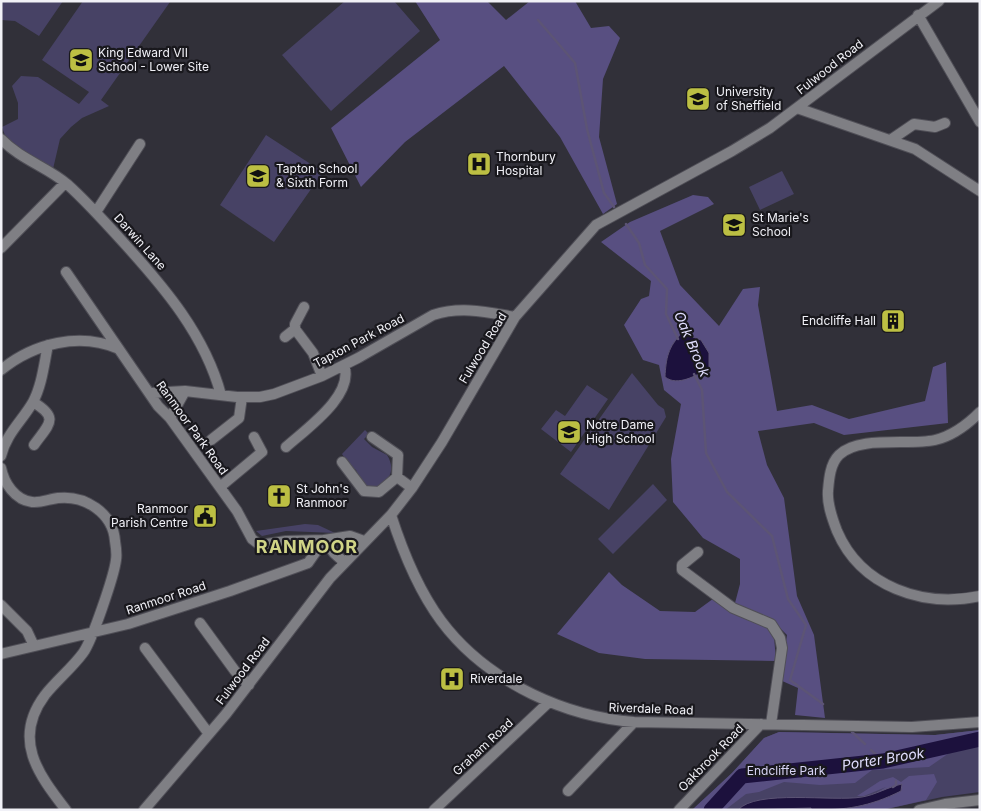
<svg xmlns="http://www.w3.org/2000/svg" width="981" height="811" font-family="Inter,sans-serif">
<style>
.green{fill:#474265}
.forest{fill:#584f81}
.water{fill:#1c113d;stroke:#5c5475}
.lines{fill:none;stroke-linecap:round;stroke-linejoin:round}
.stream{stroke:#5c5475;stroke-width:2.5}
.river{stroke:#1c113d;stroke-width:15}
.minor-casing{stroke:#504f57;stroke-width:12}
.minor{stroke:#7f7f84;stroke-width:10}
.labels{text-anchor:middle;stroke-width:4.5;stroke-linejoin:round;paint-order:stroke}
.poi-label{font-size:12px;fill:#f1f1f7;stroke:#19181d;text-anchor:start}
.street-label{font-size:12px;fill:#f1f1f7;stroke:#19181d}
.park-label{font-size:12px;fill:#d8d5f5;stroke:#19181d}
.water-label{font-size:14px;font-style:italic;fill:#e1defe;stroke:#19181d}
.district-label{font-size:18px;font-weight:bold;letter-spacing:1px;fill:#d0d486;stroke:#19181d}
</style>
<rect width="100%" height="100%" fill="#313039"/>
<path class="green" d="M1,1H63L39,36L15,21L1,20Z
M83,1L170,2L101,100L109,106L82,118L71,127L60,139L53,169L7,141L2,127L18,119V103L12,86L21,76L38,77L79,104L89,92L42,60Z
M345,1H394L420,31L331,111L282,55Z
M266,135L323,172L274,242L220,205Z
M782,171L794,194L760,210L749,187Z
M632,373L658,405L664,409L666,417L609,510L560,474Z
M587,385L608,399L571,452L541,429L556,410L565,416Z
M365,430L369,434L364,439L372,447L387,455C398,472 386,487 368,489L360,480L356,470L350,466L342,454Z
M653,484L667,500L613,554L598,539Z
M305,524L318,525L335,533L286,531L262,536L256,531Z
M980,730V792L942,797L882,810H692L732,773L764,738L779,732L935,735Z"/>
<path class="forest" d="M415,1H487L506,20L530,1H575L591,28L609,26L620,38L603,79L599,137L617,204L603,214L560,137L504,66L405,142L361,187L331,128L440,40Z
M693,195L708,197L714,204L660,231L680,285L719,326L743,289L760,287L758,305L777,411L812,405L849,419L925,401L933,367L946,362L948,423L844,435L814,423L758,431L767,465L784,498L797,596L814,635L825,718L795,715L798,688L780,680L787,635L769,617L764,623L774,636L776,661L645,659L599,653L557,634L609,572L622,585L660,611L695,612L721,593L735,603L740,584V559L703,538L673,502L671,459L681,404L664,390L659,365L643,360L624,325L641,299L649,296L651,281L601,242L630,222Z
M980,730V746L952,751L929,767L872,770L855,783L820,785L784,782L759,792L746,794L725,810H692L732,773L764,738L779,732L935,735Z
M934,774L937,782L926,800L882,810H848L886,787L864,796H857L880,781L893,777L901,782L909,776Z"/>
<path class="water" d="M682,333L701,340L709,353V369C696,375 678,387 665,377C666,358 668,347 682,333Z
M902,784L901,791C869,807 846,810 811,810V808L738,810C756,789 833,802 862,797C875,795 888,787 902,784Z"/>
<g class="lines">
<path class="stream" d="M538,20L575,63L587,129L604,193L614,207
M626,224L639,243L645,265L667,289L666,314L678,339
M694,374L702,390L706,453L727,492L772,536L788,599L806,625L790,680L823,704
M852,732L865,744
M871,750L883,761
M896,762V759
M893,787L896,785V781"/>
<path class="river" d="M711,810L742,776L883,761L980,739"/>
<defs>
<path id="minor" d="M918,15L980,122
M797,108L915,149L980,191
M1,139C20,159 47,167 67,184C87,202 105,222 123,242C164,287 205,335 221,395
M892,139L914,124L935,127L945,123
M96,212L140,144
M1,248L65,183
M66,272L158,406L170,418L237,511L252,539L260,545L286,541L324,540
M304,307L295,324V329L313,353L322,376
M285,337L295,329
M1,370C34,343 80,332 119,349
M150,393L185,391L237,397H260L274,394L322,376L358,358L433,315C461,306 486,312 515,317
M33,402C60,418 49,424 34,445
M980,412C968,424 952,436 935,440C909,446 859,435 839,455C830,464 829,479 828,491C827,504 832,518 837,531C861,587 923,608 980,596
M170,418L185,391
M372,437L398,455L397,477
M211,440L239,418L242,397
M286,447C306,429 355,395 344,365
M1,456C6,434 22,421 33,402C42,385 44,364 48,345
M342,462L364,491L379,492L397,477L412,488
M1,468C4,483 15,500 32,502C41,503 49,499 58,498C85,495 113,513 115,541C116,547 117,554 116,560C114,576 92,641 83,653C72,668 57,680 45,695C12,739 38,774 66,810
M220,487L262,452L254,437
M391,515C418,599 451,654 532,694C565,710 597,719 634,722L912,727L980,722
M698,552L682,565V570L733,608L771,624L780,638L782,648L771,724
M344,562L334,553L324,540L350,536L364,541
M1,605L27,631L34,646
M200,623L235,671L249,685
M145,648L209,734
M1,654L128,624L230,591L308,563L324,540
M568,791L634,722
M144,810L226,714L330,578L391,515L412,488L442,442L515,317L596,225L732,151L770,128L939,1
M434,810L549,702
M679,810L761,724
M919,810L945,804L980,800"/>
</defs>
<use href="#minor" class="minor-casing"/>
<use href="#minor" class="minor"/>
</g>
<defs>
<symbol id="school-square" viewBox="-11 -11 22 22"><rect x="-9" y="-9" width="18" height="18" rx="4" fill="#bcbf43" stroke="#19181d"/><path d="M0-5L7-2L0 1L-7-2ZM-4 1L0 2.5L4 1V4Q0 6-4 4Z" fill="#111"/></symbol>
<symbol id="university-square" viewBox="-11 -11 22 22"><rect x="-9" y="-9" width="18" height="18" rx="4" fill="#bcbf43" stroke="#19181d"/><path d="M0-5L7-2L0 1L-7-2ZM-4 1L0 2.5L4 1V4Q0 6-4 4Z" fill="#111"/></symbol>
<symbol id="hospital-square" viewBox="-11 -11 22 22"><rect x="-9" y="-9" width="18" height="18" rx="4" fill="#bcbf43" stroke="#19181d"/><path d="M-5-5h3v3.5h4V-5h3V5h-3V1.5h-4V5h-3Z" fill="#111"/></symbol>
<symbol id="building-square" viewBox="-11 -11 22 22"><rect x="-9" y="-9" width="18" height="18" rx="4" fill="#bcbf43" stroke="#19181d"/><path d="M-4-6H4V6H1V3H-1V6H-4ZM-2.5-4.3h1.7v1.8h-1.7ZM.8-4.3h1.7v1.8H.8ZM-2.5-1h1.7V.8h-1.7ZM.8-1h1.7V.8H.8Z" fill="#111"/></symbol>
<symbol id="church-square" viewBox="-11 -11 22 22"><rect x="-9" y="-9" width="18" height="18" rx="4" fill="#bcbf43" stroke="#19181d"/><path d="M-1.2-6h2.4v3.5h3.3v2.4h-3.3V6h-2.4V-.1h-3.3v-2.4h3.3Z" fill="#111"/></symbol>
<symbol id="civic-square" viewBox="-11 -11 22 22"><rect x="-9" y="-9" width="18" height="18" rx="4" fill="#bcbf43" stroke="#19181d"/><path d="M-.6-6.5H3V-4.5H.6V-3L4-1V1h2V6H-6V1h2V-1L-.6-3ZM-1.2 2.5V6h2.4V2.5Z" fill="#111"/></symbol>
</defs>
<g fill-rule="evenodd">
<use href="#school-square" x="67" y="46" width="28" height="28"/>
<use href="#university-square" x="684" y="85" width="28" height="28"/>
<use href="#hospital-square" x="465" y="150" width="28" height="28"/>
<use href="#school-square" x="244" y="162" width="28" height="28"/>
<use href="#school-square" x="720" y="211" width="28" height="28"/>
<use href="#building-square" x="879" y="307" width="28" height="28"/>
<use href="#school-square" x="555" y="418" width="28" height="28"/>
<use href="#church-square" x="265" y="482" width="28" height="28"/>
<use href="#civic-square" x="191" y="502" width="28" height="28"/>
<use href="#hospital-square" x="438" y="665" width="28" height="28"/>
</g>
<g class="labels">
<g class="poi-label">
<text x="98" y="57">King Edward VII<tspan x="98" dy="14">School - Lower Site</tspan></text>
<text x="716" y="96">University<tspan x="716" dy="14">of Sheffield</tspan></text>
<text x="496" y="161">Thornbury<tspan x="496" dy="14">Hospital</tspan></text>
<text x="276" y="173">Tapton School<tspan x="276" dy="14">&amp; Sixth Form</tspan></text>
<text x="752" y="222">St Marie's<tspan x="752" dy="14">School</tspan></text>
<text x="876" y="325" text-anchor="end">Endcliffe Hall</text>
<text x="586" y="429">Notre Dame<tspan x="586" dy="14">High School</tspan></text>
<text x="296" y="493">St John's<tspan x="296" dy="14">Ranmoor</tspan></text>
<text x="188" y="513" text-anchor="end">Ranmoor<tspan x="188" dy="14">Parish Centre</tspan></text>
<text x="470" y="683">Riverdale</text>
</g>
<g class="street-label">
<text transform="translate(830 67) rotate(-38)" y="4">Fulwood Road</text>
<text transform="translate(140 242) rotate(48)" y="4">Darwin Lane</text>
<text transform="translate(359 341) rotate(-28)" y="4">Tapton Park Road</text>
<text transform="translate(483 348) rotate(-59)" y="4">Fulwood Road</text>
<text transform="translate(192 428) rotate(54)" y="4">Ranmoor Park Road</text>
<text transform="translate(166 598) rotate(-18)" y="4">Ranmoor Road</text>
<text transform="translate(243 671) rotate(-53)" y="4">Fulwood Road</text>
<text transform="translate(651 709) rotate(2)" y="4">Riverdale Road</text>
<text transform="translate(483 747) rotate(-43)" y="4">Graham Road</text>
<text transform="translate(711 758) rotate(-46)" y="4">Oakbrook Road</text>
</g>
<g class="park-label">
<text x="786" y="775">Endcliffe Park</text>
</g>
<g class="water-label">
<text transform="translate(692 344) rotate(67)" y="5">Oak Brook</text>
<text transform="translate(883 759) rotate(-9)" y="5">Porter Brook</text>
</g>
<g class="district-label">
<text x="307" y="553">RANMOOR</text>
</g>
</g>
<rect width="981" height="811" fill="none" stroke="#f1f1f7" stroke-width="5"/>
</svg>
